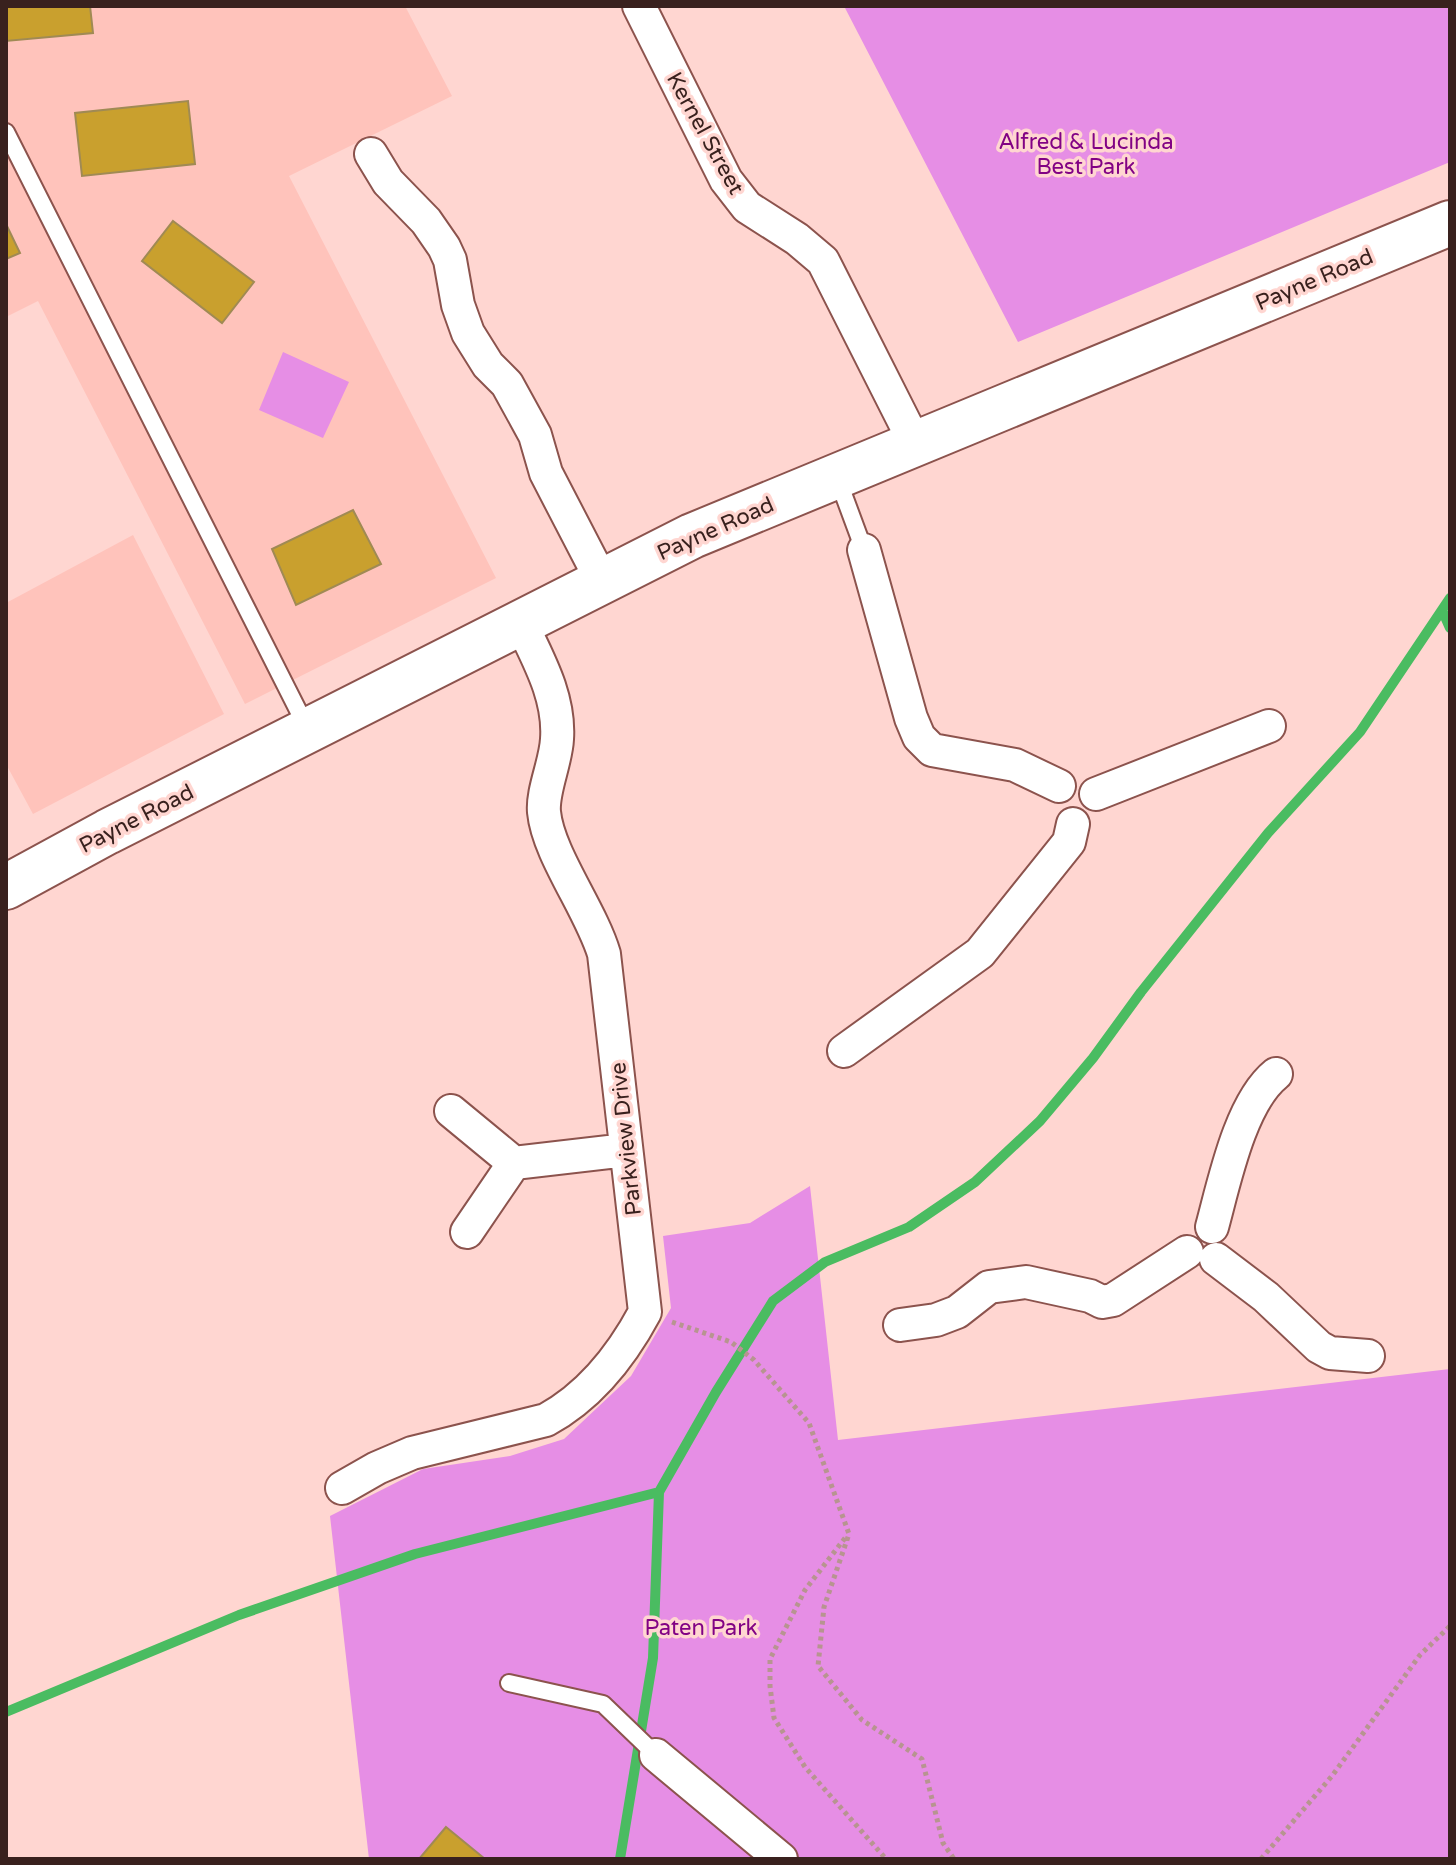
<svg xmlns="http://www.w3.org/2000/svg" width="1456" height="1865" font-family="'Varela Round',sans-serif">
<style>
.built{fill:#ffc3bb}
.green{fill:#e68ee5}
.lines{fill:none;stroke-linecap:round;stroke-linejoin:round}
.stream{stroke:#4abc61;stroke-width:10}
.building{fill:#c9a02e;stroke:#a08a54;stroke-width:2}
.service-casing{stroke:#8c534d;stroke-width:20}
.minor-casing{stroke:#8c534d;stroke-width:36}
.secondary-casing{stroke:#8c534d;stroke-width:48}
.path{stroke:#b79490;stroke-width:5;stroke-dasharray:4 4;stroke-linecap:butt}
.service{stroke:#fff;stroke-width:16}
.minor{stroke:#fff;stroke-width:32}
.secondary{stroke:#fff;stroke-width:44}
.labels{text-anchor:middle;stroke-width:7;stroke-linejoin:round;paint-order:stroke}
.street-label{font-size:22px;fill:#39211e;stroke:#ffd6d1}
.park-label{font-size:22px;fill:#820284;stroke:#ffd6d1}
</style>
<rect width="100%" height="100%" fill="#ffd6d1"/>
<path class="built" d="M6,6H405L452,96L289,176L496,578L245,704L38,301L6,317Z
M133,535L224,714L33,814L6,764V603Z"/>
<path class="green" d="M844,6H1450V162L1018,342Z
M283,352L349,382L323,438L259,410Z
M810,1186L838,1440L1450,1369V1859H369L330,1516L423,1469L510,1456L564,1439L631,1376L671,1308L663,1236L750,1223Z"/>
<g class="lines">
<path class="stream" d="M1442,610L1450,628
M6,1712L239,1615L415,1554L659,1492
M620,1859L653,1658L659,1492L716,1392L773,1301L825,1262L909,1227L975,1182L1040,1121L1093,1058L1141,992L1268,833L1360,732L1450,598"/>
</g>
<path class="building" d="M6,6H90L93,33L6,41Z
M188,101L195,164L82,176L75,113Z
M173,221L254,282L222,323L142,261Z
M6,224L20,253L6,259Z
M353,510L381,564L296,605L272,549Z
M446,1827L485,1859H419Z"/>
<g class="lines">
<defs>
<path id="service" d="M6,132L307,728
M837,477L864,550
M509,1683L603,1704L656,1755"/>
<path id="minor" d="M639,6L726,180L747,207L797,239L823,261L916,445
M371,154L388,182L426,221L444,247L450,260L458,305L468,333L488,365L507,384L535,435L546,473L602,581
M864,550L911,718L919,737L932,750L1015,765L1059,786
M1096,794L1269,726
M844,1051L980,953L1069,842L1073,824
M451,1111L514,1163L467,1232
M514,1163L626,1150
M1212,1227C1224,1183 1240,1103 1276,1074
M1216,1259L1266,1297L1319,1347L1330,1353L1368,1356
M900,1325L936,1320L957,1312L989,1287L1026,1282L1090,1296L1102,1302L1113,1300L1187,1252
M342,1488L377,1468L412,1453L546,1420C590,1396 622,1355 645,1312L604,954C591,910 548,854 544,812C542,791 556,762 557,739C560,697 538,659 521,623
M656,1755L781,1859"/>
<path id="secondary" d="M6,887L107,832L692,536L1450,223"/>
</defs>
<use href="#service" class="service-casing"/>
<use href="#minor" class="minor-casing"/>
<use href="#secondary" class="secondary-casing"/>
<path class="path" d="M672,1322L731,1342L754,1360L809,1423L849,1534L824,1607L818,1666L862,1720L922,1759L943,1843L954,1859
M845,1538L805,1590L770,1659V1686L774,1718L805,1767L886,1859
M1261,1859L1332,1776L1420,1655L1450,1626"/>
<use href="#service" class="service"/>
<use href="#minor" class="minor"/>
<use href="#secondary" class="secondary"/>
</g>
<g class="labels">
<g class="street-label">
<text transform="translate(706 133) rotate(61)" y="8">Kernel Street</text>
<text transform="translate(1314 279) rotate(-23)" y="8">Payne Road</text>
<text transform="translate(715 528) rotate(-24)" y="8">Payne Road</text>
<text transform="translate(136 818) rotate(-27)" y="8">Payne Road</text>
<text transform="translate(625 1139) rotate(-96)" y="8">Parkview Drive</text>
</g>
<g class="park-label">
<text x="1086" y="149">Alfred &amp; Lucinda<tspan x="1086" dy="25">Best Park</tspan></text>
<text x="701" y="1635">Paten Park</text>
</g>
</g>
<rect width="1456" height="1865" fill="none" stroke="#39211e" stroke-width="16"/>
</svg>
